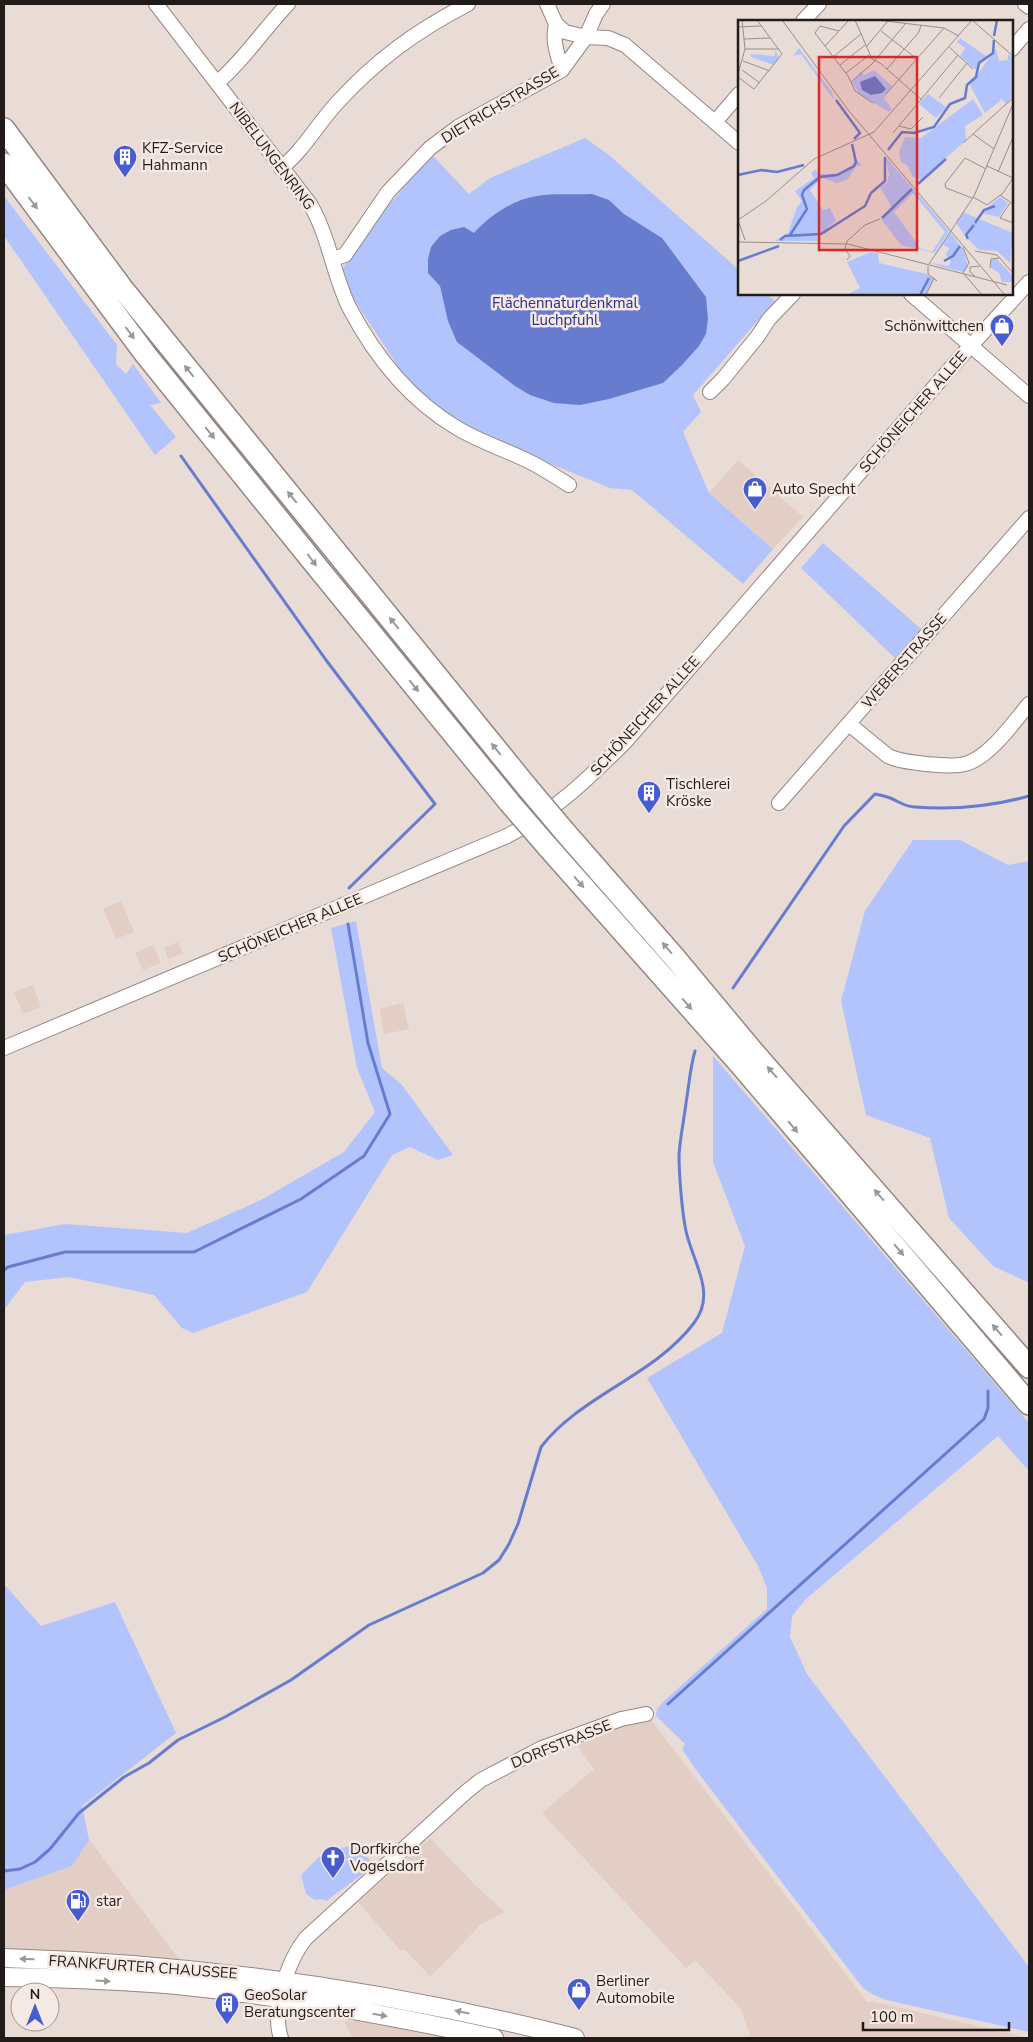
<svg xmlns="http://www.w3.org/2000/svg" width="1033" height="2042" font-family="'Nunito Sans',sans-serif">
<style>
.built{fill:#e3cec5}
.green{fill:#b3c4fc}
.water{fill:#677ccf}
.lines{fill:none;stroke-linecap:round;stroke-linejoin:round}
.stream{stroke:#677ccf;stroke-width:3}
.minor-casing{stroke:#948782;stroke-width:16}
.major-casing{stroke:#948782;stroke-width:20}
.highway-casing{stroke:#948782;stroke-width:24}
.minor{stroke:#fff;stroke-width:14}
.major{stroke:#fff;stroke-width:18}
.highway{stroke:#fff;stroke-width:21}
.highway-bridge-casing{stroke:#948782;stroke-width:24;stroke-linecap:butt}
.highway-bridge{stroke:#fff;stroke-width:21}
.oneway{fill:#9b9998}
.labels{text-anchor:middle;stroke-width:5;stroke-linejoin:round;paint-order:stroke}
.street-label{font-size:15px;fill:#211c1a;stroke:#f6e8e2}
.poi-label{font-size:15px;fill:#211c1a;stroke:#f6e8e2;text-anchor:start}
.park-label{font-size:15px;fill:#253191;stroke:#f6e8e2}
.inset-river{fill:none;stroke:#677ccf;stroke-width:2.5}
.inset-road{fill:none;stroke:#998f8a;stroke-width:1}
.view{fill:#d62828;fill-opacity:0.15;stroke:#d62828;stroke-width:2.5}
.inset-edge{fill:none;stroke:#211c1a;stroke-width:2.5}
</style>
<rect width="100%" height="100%" fill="#e9dbd5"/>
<path class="built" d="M738,460L803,517L773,549L709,493Z
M121,901L134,932L116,939L103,909Z
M178,942L183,953L168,959L164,948Z
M153,945L161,963L143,970L135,953Z
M33,985L41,1007L23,1014L14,992Z
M403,1003L409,1029L384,1034L380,1008Z
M648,1716L868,2003L871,2001L1029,2038H746L750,2036L741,2009L695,1960L686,1968L542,1813L594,1769L574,1741Z
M430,1838L478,1888L505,1912L481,1924L445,1962L430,1976L404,1949L401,1951L358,1902Z
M89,1839L181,1962L4,1955V1890L72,1866Z
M357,2021L390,2026L449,2038H353L344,2022Z"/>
<path class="green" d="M585,138L609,155L739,270V294H766L775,301L693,395L701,412L683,432L709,493L773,549L743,584L632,490L610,488L501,444L428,403L405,377L343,283V268L386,208L432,155L469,194L490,178Z
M4,196L117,345L116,364L126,374L133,364L161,403L150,405L176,437L155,455L4,236Z
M823,543L922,630L896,659L801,568Z
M913,840H960L1008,865L1029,861V1283L993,1266L949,1218L930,1138L866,1115L841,1001L865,911Z
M356,921L382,1068L402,1085L453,1155L438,1160L410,1147L392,1155L307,1292L193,1333L182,1328L154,1295L69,1277L25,1282L4,1310V1235L65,1224L187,1233L261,1200L344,1152L375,1112L357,1068L331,928Z
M713,1056L1029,1423V1471L998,1436L806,1599L792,1616L790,1637L807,1674L1029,1967V2032L886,2000L872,1994L863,1988L696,1770L682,1749L685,1744L656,1716L657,1709L664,1701L767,1609V1588L758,1566L647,1378L722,1333L745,1246L713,1162Z
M4,1584L41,1626L115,1602L176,1733L82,1806L89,1840L72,1866L4,1890Z
M353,1844L375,1865L326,1901L322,1899L315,1900L306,1894L301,1875L319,1857Z"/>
<path class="water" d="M592,194L609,200L624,214L662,238L706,297L708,319L706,334L699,346L682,365L663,383L609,399L580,405L554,403L530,395L515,386L457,342L448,321L440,286L428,273V259L431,247L440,236L451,230L464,227L474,233C489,216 514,199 537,196C555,193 574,195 592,194Z"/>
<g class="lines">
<path class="stream" d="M181,456L326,660L435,804L349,888
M733,988L844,826L875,794C880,795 885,796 890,798C898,801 905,807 915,807C953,810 993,806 1029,796
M4,1270L8,1267L65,1252H194L301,1199L364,1156L390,1114L368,1043L348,924
M668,1704L984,1419L988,1408V1391
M4,1871L20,1869L35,1862L50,1849L79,1813L124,1777L149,1763L178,1740L225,1717L291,1680L369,1625L483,1573L499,1560L509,1544L518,1524L541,1447C581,1395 654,1376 694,1323C717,1293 693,1263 686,1231C682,1213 679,1174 679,1155C680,1138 684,1120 686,1103C689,1085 690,1068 695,1051"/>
<defs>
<path id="minor" d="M156,4L310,204C329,236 333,274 349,307C374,355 410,400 457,428C482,443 510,451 536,465C547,471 558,478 569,485
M547,4L556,24L565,32L586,37L608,38L625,45L739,143
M1025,4L1029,7
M803,21L819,4
M556,24C552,41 557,53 562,70
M1012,49L1029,29
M217,83C244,60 263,30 288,4
M715,122L739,94
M281,168C303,151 317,125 336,104C376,60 416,31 468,4
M333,259L345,255L388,192L430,148L458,127L562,70L586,37L596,14L603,4
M911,294L1029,396
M710,392L723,379L758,336L769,319L793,294
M849,724L888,756C900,762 913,762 926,764C939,765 952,767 965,764C989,758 1013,723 1029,704
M779,803L1029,518
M4,1048L507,836C553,813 590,777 626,741L956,362L1029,282
M281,2038C271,2010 288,1960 306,1938L466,1792L481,1780L542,1748L621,1719L646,1714"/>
<path id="major" d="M4,1958C198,1964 387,1990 575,2038
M4,1977C61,1978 120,1980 177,1985C284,1996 390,2015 494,2038"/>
<path id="highway" d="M4,129L122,288L527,787
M4,164L146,355L318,568L509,802
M564,831L675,958L755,1054L1029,1367
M547,846L740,1064L1029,1404"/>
</defs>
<use href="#minor" class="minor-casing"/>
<use href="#major" class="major-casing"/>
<use href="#highway" class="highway-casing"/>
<use href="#minor" class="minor"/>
<use href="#major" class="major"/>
<use href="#highway" class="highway"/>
<defs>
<path id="highway-bridge" d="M527,787L564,831
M509,802L547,846"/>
</defs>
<use href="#highway-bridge" class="highway-bridge-casing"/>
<use href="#highway-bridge" class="highway-bridge"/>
</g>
<defs><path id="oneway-solid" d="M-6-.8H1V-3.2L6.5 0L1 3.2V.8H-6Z" transform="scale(1.25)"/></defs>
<g class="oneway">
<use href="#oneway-solid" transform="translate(33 203) rotate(53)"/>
<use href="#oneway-solid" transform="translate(130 333) rotate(53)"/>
<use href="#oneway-solid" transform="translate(189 371) rotate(-129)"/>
<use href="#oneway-solid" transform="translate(210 433) rotate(51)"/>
<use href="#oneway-solid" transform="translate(292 497) rotate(-129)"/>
<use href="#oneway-solid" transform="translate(312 560) rotate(53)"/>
<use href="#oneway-solid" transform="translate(394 623) rotate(-129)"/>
<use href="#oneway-solid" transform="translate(414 686) rotate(51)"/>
<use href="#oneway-solid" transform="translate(496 749) rotate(-129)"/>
<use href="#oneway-solid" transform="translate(579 882) rotate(49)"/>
<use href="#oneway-solid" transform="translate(667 948) rotate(-131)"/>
<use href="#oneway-solid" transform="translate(687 1004) rotate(49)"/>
<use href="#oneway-solid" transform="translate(772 1072) rotate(-131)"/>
<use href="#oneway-solid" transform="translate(793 1127) rotate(50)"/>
<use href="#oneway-solid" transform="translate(879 1195) rotate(-131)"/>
<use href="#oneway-solid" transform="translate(899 1250) rotate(50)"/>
<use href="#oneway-solid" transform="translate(997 1330) rotate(-131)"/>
<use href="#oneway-solid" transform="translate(27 1959) rotate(-178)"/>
<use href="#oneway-solid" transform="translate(103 1981) rotate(3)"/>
<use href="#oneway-solid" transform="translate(462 2012) rotate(-168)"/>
<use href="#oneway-solid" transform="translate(380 2015) rotate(10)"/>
</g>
<defs>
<symbol id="building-pin" viewBox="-11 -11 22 30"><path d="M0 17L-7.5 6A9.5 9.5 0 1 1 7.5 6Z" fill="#475cd0" stroke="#f6e8e2"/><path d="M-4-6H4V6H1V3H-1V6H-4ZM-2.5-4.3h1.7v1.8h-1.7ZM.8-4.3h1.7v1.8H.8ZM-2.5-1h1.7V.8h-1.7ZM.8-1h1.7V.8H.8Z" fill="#fff"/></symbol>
<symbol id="shop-pin" viewBox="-11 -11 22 30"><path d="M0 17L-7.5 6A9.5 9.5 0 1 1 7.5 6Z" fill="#475cd0" stroke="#f6e8e2"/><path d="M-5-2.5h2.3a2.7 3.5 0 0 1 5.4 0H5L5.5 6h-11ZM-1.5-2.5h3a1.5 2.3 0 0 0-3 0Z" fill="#fff"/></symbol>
<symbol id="church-pin" viewBox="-11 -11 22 30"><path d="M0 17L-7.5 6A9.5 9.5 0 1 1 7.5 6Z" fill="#475cd0" stroke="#f6e8e2"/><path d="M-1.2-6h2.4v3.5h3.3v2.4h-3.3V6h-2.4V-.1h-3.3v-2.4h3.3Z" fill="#fff"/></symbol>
<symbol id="fuel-pin" viewBox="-11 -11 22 30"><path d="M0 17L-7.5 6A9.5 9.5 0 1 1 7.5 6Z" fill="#475cd0" stroke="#f6e8e2"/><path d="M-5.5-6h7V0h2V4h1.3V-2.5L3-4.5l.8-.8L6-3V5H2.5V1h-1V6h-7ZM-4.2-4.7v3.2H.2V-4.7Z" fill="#fff"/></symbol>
</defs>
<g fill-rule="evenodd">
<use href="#building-pin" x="111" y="143" width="28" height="38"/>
<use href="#shop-pin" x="988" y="312" width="28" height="38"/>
<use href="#shop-pin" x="741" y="475" width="28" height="38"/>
<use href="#building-pin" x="635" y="779" width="28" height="38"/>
<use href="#church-pin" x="319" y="1844" width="28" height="38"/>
<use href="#fuel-pin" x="64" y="1887" width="28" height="38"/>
<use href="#shop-pin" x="565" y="1976" width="28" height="38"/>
<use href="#building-pin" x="213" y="1990" width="28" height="38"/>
</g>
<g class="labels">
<g class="street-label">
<text transform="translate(500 105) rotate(-31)" y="5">DIETRICHSTRASSE</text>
<text transform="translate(272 156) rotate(53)" y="5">NIBELUNGENRING</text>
<text transform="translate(913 412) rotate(-49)" y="5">SCHÖNEICHER ALLEE</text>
<text transform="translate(904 661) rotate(-49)" y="5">WEBERSTRASSE</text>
<text transform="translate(645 716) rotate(-48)" y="5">SCHÖNEICHER ALLEE</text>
<text transform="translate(290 928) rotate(-23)" y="5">SCHÖNEICHER ALLEE</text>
<text transform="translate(561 1744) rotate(-22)" y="5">DORFSTRASSE</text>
<text transform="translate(143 1967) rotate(4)" y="5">FRANKFURTER CHAUSSEE</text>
</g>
<g class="poi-label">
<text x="142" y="153">KFZ-Service<tspan x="142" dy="17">Hahmann</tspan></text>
<text x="984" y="331" text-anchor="end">Schönwittchen</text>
<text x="772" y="494">Auto Specht</text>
<text x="666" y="789">Tischlerei<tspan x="666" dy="17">Kröske</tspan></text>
<text x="350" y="1854">Dorfkirche<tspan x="350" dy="17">Vogelsdorf</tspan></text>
<text x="96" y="1906">star</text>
<text x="596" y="1986">Berliner<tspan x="596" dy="17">Automobile</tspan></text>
<text x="244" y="2000">GeoSolar<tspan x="244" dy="17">Beratungscenter</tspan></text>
</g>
<g class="park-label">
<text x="565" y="308">Flächennaturdenkmal<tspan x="565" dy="17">Luchpfuhl</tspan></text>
</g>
</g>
<g transform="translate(738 20)">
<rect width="275" height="275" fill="#e9dbd5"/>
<path d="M222,18L248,36L238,50L222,36L227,28L219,22ZM61,28L94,72L96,80L63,34L55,36ZM258,29L261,41L270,40V34L274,37L275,75L268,84L262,77L263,80L247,93L232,65ZM37,30L41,37L36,45L13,37V34L37,36ZM136,50L154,66L146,78L154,89L151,92L122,75L114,63L122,52L126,55ZM190,74L208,87L198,98L181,84ZM235,79L245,95L227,106L228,120L184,160L175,157L169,145L163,142L161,132L167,117L183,118ZM115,124L117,138L124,146H118L110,159L99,163L84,158L72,170L85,190L92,188L98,201L89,208L88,213L79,216V221H37L50,213L59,187L64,181L57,171L76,158L73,153L78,149L81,154H99L114,146L116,142ZM148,137L211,211L196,233L163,225L143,199L154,188L142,167L149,163L151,155ZM175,173L207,212L194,232L183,229L156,192ZM262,177L270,183L261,197L243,193ZM225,192L275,213L272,243L259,231L241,230L229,218L218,203ZM212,212L225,229L230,245L227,251L225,252L204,247L193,243L211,246L213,240L208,235L211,228L205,225L202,229L205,237L202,229L198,235L200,237L197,234ZM133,232L140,233L141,243L189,254L196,259L188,275H109L122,268L109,242ZM258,238L275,256V262H264L261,253L253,248V240Z" fill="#b3c4fc" fill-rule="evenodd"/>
<path d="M137,56L148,69L144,73L133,75L124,70L122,62Z" fill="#677ccf"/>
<path class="inset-river" d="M256,16L259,0M98,80L122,113L116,119M150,130L164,112L176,113L196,107L212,84L227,78L229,65L238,57L241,43L255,33L256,20M0,155L23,150L39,152L66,145M180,164L208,139M144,198L174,169M237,203L246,190L257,186M52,215L69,189L64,175L66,170L82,157L99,155L116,146L118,142L114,124M230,219L228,215L236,205M42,220L47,216L83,214L127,186L133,173L147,161V137M0,241L41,226M206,241L215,236L222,226M182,275L191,258"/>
<path class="inset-road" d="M44,0L111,91L267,275M117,0L134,39L142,43L184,80M139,0L206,8L221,16M234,0L275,36M0,7L23,6M101,11L82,6L77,13L110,56L117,71L135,83M143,11L179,39M6,19L32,18M87,26L111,0M128,27L150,1M211,27L235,49M7,29H41M95,37L123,14M5,41L32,51M102,45L127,25M149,49L181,12L183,5M4,50L22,63M108,53L131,35M0,54L7,29L4,0M0,57L16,69L44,34L19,0M113,62L134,44L168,3M148,74L206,8M201,78L229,43M161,106L173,109L185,97M155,113L220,35M235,114L256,129M225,123L275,78M249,146L275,158M260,152L275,117M262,175L275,184M235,177L249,185L265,173L275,158M234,178L208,168L207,164L227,138L248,149M272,183L262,198L275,203M7,220L0,200L28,181L76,139L136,112L234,0M0,222L110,224L269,265M237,231L259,235L275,253M109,240L112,236L107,229L109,221L127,205L142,199M191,244L236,176L275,84M190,246V254L199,261M252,248L253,239L261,238M225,253L231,243L225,227M226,254L244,275M237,256L232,252V247L242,246M188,275L196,258"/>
<path class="view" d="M81,37H179V230H81Z"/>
<rect width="275" height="275" class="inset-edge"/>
</g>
<rect width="1033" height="2042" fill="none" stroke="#211c1a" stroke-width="10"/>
<g transform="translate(35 2007)"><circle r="24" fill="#f6e8e2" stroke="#a19692"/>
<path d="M0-4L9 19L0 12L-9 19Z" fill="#475cd0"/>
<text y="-8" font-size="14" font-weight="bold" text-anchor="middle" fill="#211c1a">N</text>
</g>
<path d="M863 2022v8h146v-8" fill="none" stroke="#211c1a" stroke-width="2.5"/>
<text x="870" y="2022" font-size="15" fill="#211c1a" stroke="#f6e8e2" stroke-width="4" paint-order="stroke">100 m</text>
</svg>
